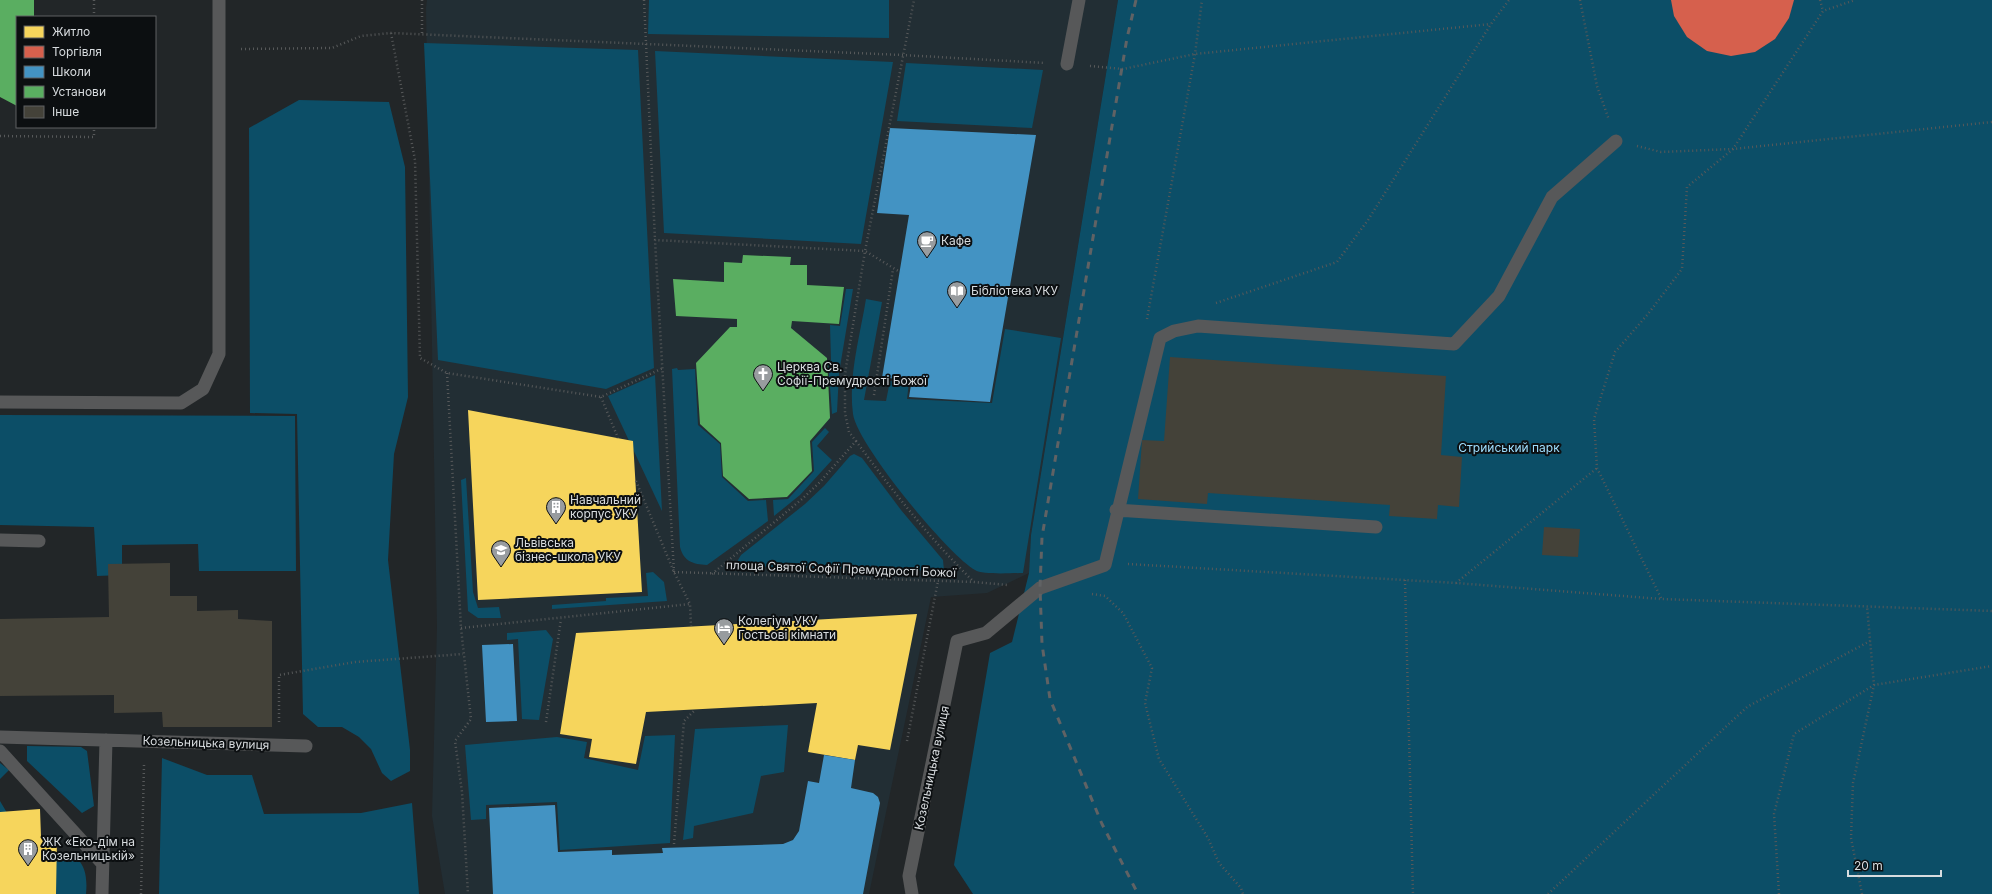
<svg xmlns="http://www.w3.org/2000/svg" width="1992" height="894" font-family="Inter,sans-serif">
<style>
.built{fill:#222e34}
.green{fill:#0c4e67}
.homes{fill:#f6d55c}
.shops{fill:#d6604d}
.schools{fill:#4393c3}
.public{fill:#5aae61}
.building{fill:#444239}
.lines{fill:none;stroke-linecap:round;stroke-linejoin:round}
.path{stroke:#57595a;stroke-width:2.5;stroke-dasharray:1 3;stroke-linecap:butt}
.service{stroke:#575859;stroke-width:13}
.rail{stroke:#606264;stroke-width:3;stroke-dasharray:7 7;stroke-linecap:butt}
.labels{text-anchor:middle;stroke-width:4;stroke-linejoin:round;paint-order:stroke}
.poi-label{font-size:12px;fill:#d8dcdf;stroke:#0c0f11;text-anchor:start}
.park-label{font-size:12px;fill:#9fdefe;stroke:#0c0f11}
.street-label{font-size:12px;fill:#d8dcdf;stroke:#0c0f11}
</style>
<rect width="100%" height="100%" fill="#222628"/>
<path class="built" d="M427,0H1118L1031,535L1029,573L987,593L931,597L869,894H445L432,816L437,627L426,8Z"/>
<path class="green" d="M649,0H889V38L648,34Z
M1118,0H1992V894H973L954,865L990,653L1012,642L1029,573L1031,535Z
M424,43L638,50L654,368L606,389L438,360Z
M655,51L893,62L861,244L664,233Z
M906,63L1043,70L1032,128L897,121Z
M299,100L389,102L405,167L408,397L394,454L388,560L410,750V771L391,781L382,773L371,749L359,737L342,727H318L303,714L297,414L250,413L249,128Z
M846,289H853L839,373L837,412L832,414L828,360H831L830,325L840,326Z
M866,299L882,302L864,400L886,401L890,381L909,382L907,399L992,403L1005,329L1061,338L1023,573C1012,573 982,575 975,570C947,554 857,444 853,414C848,377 860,336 866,299Z
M677,368L678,370L695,369L698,425L720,444L722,477L748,501L766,500L768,521L707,565C693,564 684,562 680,547L672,369Z
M655,375L662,511L608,396Z
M0,415L295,416L296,571H199L198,544L122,545V575L97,576L94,527L0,525Z
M825,428L829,432L817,446L832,460L800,495L774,516L773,500L788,499L814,471L812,442Z
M854,454L862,458L901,510L943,560L944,571L737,566L738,560L741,555L805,504L824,486L850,456Z
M466,478L473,592L478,608L499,607L501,618H478L468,611L461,480Z
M653,572L664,582L667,601L552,609V605L606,601V598L648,596L646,573Z
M546,630L553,639L539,720L522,719L518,639L507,640V633Z
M788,725L784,772L761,776L753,813L694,826L693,838L683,840L695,729Z
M675,735L670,843L560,850L557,802L486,805V819L471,820L465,745L557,737L587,742L584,758L638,770L645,736Z
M27,746L81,747L87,751L94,806L82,813L27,761Z
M162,758L207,775H252L264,814L361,813L412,803L419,894H159Z
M0,763L9,770L0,779Z
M0,801L32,855C67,848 90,853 86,894H0Z"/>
<path class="homes" d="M468,410L633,441L642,592L478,600Z
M917,614L890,750L858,745L855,760L808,752L817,703L646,712L636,764L589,757L592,739L560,734L576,633Z
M40,809L41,837L57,838L56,894H0V812Z"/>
<path class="shops" d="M1671,0H1794L1789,18L1775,39L1755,52L1731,56L1707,51L1687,37L1674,16Z"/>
<path class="schools" d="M890,128L1036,135L990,402L909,397L912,379L882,378L909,215L877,213Z
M513,644L517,721L486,722L482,645Z
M824,755L855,760L851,788L873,793L878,797L880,803L863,894H493L489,808L555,805L558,852L612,850V855L663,853L662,848L783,844L793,840L799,831L808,781L819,783Z"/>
<path class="public" d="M0,0H34V17H17V106L0,97Z
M743,255L791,257L790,265H807V285L844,287L839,324L792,321L791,328L827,358L830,418L810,441L812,471L787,497L749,499L723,476L721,443L700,424L696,363L730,327H737V319L676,316L673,279L724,282V262L742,263Z"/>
<path class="building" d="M1170,357L1446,376L1441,455L1462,457L1459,507L1438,505L1437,519L1389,516L1390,505L1208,493L1207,504L1138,499L1142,440L1164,441Z
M1544,527L1580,529L1578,557L1542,555Z
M170,563V596H197V611L238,610V619L272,621V727H163L162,712L114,713V695L0,696V619L109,617L108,564Z"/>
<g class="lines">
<path class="path" d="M422,0V34
M644,0L655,240
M1580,0L1597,86L1609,120
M1820,0L1823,11
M94,17V0
M391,33L415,160L420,358L447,373L601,397L663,368
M241,49L332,48L361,36L391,33L902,55L1045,63
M1090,66L1123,69L1195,54L1491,24
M0,136L94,137V127
M1637,146L1661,152L1733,149L1992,122
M1216,303L1337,262L1368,220L1491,24L1509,0
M1147,319L1195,54L1202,0
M447,373L461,628L471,719L455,741L462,792L468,894
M874,395L893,269
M601,397L618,438
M856,441C892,490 929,538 974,582
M636,481L674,572L690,604L691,626
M1128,564L1456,583L1661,599L1992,611
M674,572L974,582L1008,585
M674,572L655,240L865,251L900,272
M712,574L802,499L820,482L856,441L849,432L845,413V374L865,251L914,0
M1405,580L1413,894
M1456,583L1597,468
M1092,594L1105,596L1123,613L1152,668L1145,703L1159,759L1208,838L1219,863L1241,888L1243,894
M1661,598L1597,468L1594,419L1615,352L1648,314L1682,269L1687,187L1733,149L1823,11L1855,0
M461,628L690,604
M279,722V675L355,662L463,654
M546,722L561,619
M907,741L938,581
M674,844L684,721L695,710
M141,894L144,765
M1548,894L1747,707L1870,641
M1779,894L1774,814L1794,734L1874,685L1992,666
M1862,894L1851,838L1853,783L1874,685L1867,606"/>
<path class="service" d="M1067,64L1079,0
M0,402L181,403L203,389L219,354V0
M1116,510L1376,527
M0,540L39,541
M0,737L306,746
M0,751L102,863
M102,894L106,740
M912,894L909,876L957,641L986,633L1040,588L1105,565L1160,338L1174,331L1198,326L1454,344L1499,296L1552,197L1616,141"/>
<path class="rail" d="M1136,0L1127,38L1042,537L1040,588L1042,644L1050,699L1102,824L1138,894"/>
</g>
<defs>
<symbol id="cafe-pin" viewBox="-11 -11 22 30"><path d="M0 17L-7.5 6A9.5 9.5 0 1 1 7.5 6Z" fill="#989c9f" stroke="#0c0f11"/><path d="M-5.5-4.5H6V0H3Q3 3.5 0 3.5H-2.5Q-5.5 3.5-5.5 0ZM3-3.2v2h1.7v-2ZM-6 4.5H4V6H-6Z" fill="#fff"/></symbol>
<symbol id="library-pin" viewBox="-11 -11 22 30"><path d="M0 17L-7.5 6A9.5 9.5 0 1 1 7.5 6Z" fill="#989c9f" stroke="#0c0f11"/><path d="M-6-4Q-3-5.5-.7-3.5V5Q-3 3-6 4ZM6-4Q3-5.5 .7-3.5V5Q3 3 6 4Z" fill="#fff"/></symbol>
<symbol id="church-pin" viewBox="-11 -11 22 30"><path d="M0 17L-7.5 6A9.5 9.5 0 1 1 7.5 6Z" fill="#989c9f" stroke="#0c0f11"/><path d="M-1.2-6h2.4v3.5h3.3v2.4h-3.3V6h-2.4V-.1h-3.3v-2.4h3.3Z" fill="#fff"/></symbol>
<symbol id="building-pin" viewBox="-11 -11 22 30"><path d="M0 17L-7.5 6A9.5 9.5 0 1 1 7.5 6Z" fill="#989c9f" stroke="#0c0f11"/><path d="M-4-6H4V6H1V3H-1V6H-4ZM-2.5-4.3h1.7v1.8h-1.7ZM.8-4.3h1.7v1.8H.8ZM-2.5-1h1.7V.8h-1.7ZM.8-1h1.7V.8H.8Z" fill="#fff"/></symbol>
<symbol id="school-pin" viewBox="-11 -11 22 30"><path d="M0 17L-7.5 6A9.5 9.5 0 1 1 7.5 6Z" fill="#989c9f" stroke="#0c0f11"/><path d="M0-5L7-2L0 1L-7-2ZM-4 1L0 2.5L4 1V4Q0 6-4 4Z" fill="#fff"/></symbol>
<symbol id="hotel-pin" viewBox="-11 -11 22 30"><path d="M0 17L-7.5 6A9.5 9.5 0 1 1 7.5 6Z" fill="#989c9f" stroke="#0c0f11"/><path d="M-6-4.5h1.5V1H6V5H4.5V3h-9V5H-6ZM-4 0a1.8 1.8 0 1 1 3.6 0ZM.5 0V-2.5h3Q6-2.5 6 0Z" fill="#fff"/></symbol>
</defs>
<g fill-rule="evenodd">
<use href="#cafe-pin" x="916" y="230" width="22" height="30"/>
<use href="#library-pin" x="946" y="280" width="22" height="30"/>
<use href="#church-pin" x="752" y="363" width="22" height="30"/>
<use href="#building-pin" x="545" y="496" width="22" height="30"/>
<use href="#school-pin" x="490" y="539" width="22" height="30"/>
<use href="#hotel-pin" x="713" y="617" width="22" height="30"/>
<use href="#building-pin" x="17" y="838" width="22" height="30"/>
</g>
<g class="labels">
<g class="poi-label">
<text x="941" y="245">Кафе</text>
<text x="971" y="295">Бібліотека УКУ</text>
<text x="777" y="371">Церква Св.<tspan x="777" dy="14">Софії-Премудрості Божої</tspan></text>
<text x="570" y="504">Навчальний<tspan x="570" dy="14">корпус УКУ</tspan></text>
<text x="515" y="547">Львівська<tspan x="515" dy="14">бізнес-школа УКУ</tspan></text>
<text x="738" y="625">Колегіум УКУ<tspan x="738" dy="14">Гостьові кімнати</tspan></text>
<text x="42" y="846">ЖК «Еко-дім на<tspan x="42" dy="14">Козельницькій»</tspan></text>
</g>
<g class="park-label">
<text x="1509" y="452">Стрийський парк</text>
</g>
<g class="street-label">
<text transform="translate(841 569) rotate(2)" y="4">площа Святої Софії Премудрості Божої</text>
<text transform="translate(206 743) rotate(2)" y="4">Козельницька вулиця</text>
<text transform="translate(932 768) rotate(-78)" y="4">Козельницька вулиця</text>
</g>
</g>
<rect x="16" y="16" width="140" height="112" fill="#0c0f11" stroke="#5e6163"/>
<rect x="24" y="26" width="20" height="12" fill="#f6d55c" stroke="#5e6163"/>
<text x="52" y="36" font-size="12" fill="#d8dcdf">Житло</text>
<rect x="24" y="46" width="20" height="12" fill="#d6604d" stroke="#5e6163"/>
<text x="52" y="56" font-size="12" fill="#d8dcdf">Торгівля</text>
<rect x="24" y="66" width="20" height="12" fill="#4393c3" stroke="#5e6163"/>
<text x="52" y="76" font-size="12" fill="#d8dcdf">Школи</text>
<rect x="24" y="86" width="20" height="12" fill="#5aae61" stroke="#5e6163"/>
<text x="52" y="96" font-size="12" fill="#d8dcdf">Установи</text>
<rect x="24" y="106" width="20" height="12" fill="#444239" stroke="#5e6163"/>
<text x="52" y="116" font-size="12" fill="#d8dcdf">Інше</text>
<path d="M1848 870v6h93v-6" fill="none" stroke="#d8dcdf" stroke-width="2"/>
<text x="1854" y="870" font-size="12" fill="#d8dcdf" stroke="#0c0f11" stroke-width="3" paint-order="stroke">20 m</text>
</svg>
